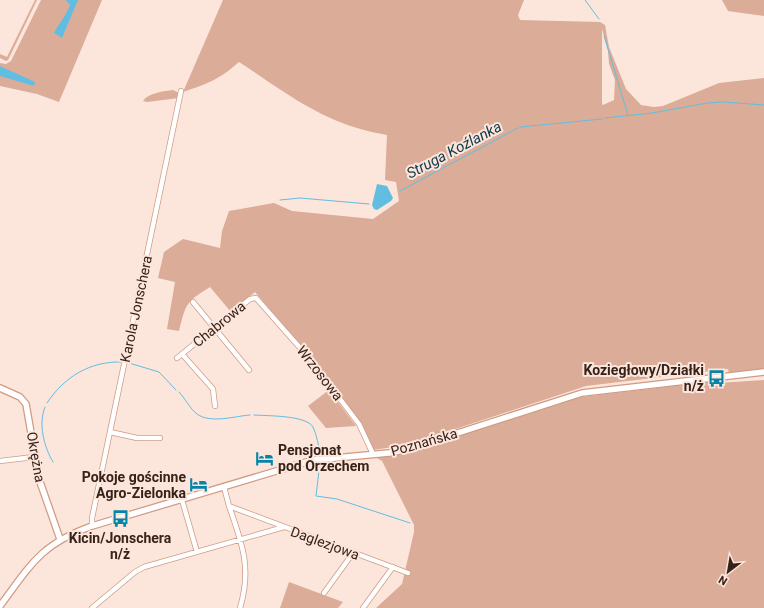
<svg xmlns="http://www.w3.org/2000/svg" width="764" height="608" font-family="Roboto,sans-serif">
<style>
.green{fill:#dbac98;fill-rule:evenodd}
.water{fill:#62bee0}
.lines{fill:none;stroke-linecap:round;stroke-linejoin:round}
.stream{stroke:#62bee0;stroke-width:1}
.minor-casing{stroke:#d09b83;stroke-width:6}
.tertiary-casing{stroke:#d09b83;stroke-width:8}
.minor{stroke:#fff;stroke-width:4.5}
.tertiary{stroke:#fff;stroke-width:5.5}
.labels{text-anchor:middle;stroke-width:4;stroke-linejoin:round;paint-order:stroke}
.street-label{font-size:14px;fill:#372219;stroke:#fce5db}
.poi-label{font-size:14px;font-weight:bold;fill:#372219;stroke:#fce5db;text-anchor:end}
.water-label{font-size:15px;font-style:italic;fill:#0e3947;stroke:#fce5db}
</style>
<rect width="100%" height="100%" fill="#fce5db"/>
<path class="green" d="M35,0H37L8,60L6,61L0,58V54L7,57Z
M41,0H102L59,102L37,94L0,86V63L6,64L11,61Z
M223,0H524L518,15L520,20L600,22L605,25L609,47L626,89L641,105L654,107L663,106L719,83L764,78V370L729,374L728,369L586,386L407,445L373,450C345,391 297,342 255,292L231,312L210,287C186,302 186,303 179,331L167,329L175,282L158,278L164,252L183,239L220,248L222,231L229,211L274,203L292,211L373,219L399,201L396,182L385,180L387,135C377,133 366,131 357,128C313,115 276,86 239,62C220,79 207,84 183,92ZM602,29L608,50L609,64L615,80L614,100L603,105L602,104Z
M722,0H764V16L728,11Z
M173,90L179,93V98L147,102L143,101C148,93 164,91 173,90Z
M764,380V608H376L402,584L414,532V525L382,461L377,458L345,459L412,450L574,398L716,381L718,383Z
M329,390L356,426L326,428L308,406Z
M289,582L343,602L338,608H280Z"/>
<path class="water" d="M66,0H78L62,38L54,33C59,23 66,16 70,5Z
M0,66L35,82L34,86L0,76Z
M377,184L387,186L393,198L391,201L377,210L374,209L372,205Z"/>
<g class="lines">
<path class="stream" d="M585,0L599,19
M604,36L628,115
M605,118L652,113L707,103L724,102L764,105
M520,127L602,119
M400,191L518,128
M280,200L300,198L369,204
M129,363L159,372L176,390
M179,392C185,398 190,409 197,414C211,424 235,416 250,415
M47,403C64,377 90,361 122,362
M45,407C38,424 44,447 53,462
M254,415C267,416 306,415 313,427C317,435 318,446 321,454
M320,462L316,496L337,499L410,523"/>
<defs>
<path id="minor" d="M193,302L249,370
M182,354L213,389L215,406
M177,358L250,299L256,298L309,358L359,424L373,454
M110,432L137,438H160
M0,461L34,457
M224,487L229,506L408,573
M182,500L197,552
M229,506C242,543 252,568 240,608
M92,526V518L181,91
M324,593L353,553
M92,608L135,572L144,567L284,527
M363,608L393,567"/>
<path id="tertiary" d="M0,388L20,397L26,404L39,479L60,539
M0,606C31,564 41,544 92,526L313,460L389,453L408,449L582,393L764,372"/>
</defs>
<use href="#minor" class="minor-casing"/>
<use href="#tertiary" class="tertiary-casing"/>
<use href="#minor" class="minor"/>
<use href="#tertiary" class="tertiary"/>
</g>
<defs>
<symbol id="bus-bare" viewBox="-9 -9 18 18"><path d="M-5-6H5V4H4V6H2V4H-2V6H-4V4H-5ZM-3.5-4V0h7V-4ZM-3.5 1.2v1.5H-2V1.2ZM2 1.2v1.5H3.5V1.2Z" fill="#0384a8" stroke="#fce5db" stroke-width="2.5" paint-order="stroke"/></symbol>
<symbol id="hotel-bare" viewBox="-9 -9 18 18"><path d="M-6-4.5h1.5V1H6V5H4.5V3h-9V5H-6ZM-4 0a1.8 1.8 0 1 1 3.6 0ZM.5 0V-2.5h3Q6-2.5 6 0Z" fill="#0384a8" stroke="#fce5db" stroke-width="2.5" paint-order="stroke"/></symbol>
</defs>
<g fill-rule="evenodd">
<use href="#bus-bare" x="704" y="366" width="25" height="25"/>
<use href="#hotel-bare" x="252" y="446" width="25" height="25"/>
<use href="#hotel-bare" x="186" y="472" width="25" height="25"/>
<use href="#bus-bare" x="108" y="506" width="25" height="25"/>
</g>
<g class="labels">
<g class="street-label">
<text transform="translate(136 309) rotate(-78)" y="5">Karola Jonschera</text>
<text transform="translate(219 324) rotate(-39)" y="5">Chabrowa</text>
<text transform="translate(320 373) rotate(52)" y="5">Wrzosowa</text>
<text transform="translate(424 442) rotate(-16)" y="5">Poznańska</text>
<text transform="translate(36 457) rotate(80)" y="5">Okrężna</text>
<text transform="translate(325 543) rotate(20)" y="5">Daglezjowa</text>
</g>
<g class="poi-label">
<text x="704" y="375">Koziegłowy/Działki<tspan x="704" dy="16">n/ż</tspan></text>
<text x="278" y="455" text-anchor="start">Pensjonat<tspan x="278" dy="16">pod Orzechem</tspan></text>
<text x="186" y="482">Pokoje gościnne<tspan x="186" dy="16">Agro-Zielonka</tspan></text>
<text x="120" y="543" text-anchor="middle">Kicin/Jonschera<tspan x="120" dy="16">n/ż</tspan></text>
</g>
<g class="water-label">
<text transform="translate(454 150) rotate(-28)" y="5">Struga Koźlanka</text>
</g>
</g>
<g transform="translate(728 572) rotate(211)" stroke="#fce5db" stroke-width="3" paint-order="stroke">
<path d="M0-3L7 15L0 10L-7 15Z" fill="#372219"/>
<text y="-6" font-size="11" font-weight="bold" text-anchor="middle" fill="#372219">N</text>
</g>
</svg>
